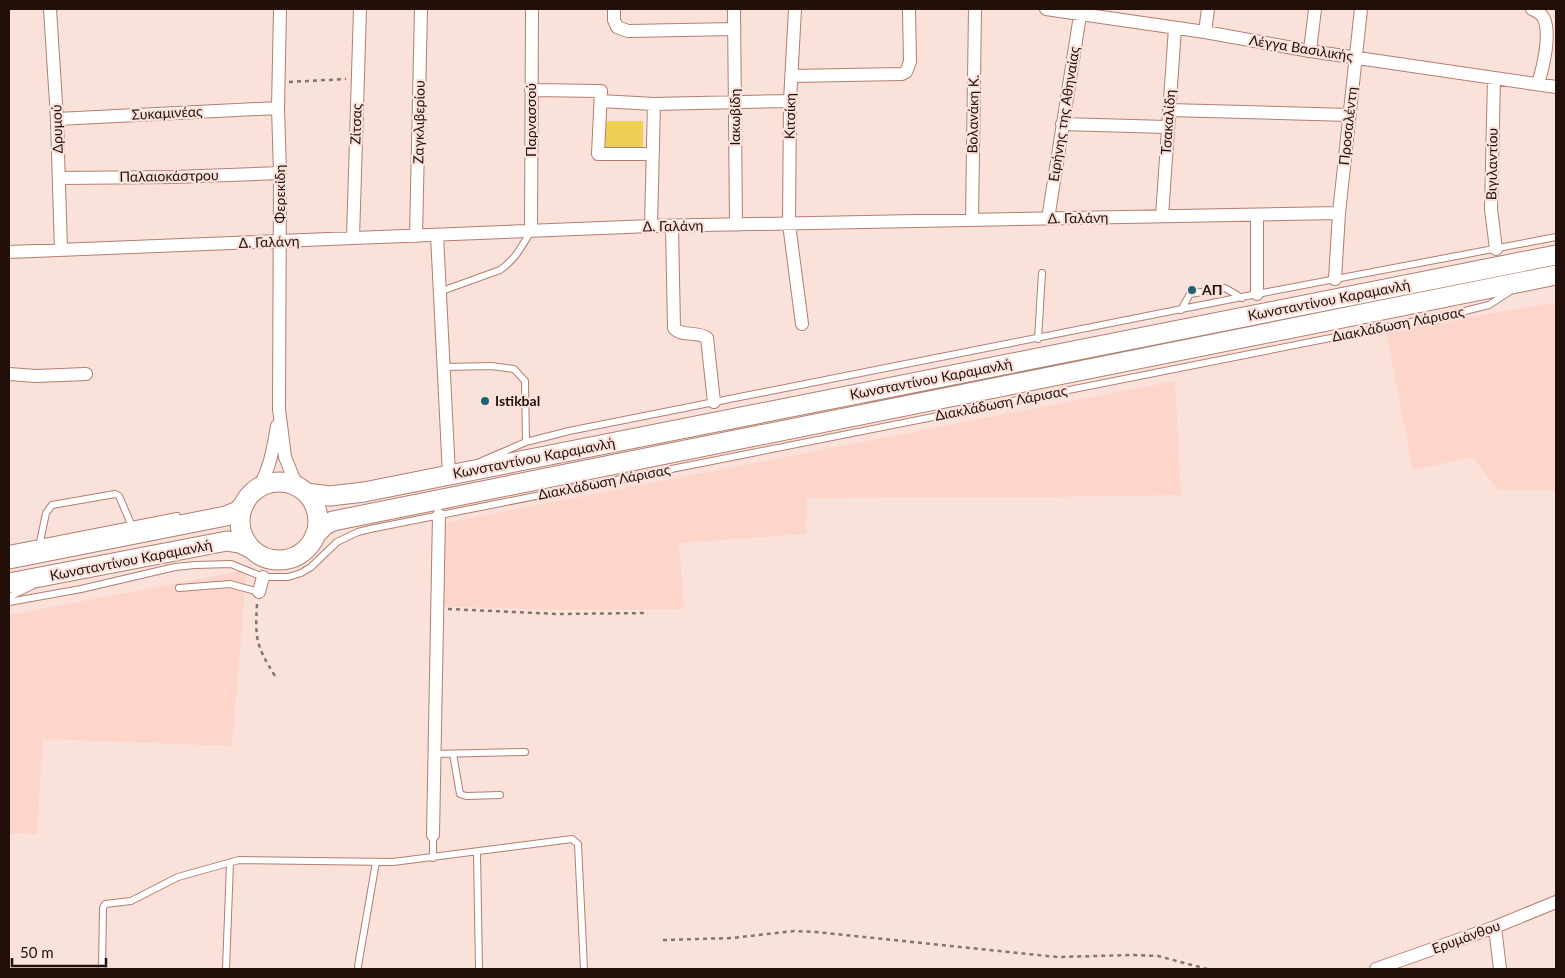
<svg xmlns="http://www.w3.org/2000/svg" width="1565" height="978" font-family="Lato,sans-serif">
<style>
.built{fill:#fdd5ca}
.green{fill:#eed154}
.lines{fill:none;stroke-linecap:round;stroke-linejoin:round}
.service-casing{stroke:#b27e70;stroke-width:8}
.minor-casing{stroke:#b27e70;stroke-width:14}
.primary-casing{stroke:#b27e70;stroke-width:21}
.path{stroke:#87726c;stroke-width:2.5;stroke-dasharray:4 4;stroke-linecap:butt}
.service{stroke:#fff;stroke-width:6}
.minor{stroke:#fff;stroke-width:12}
.primary{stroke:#fff;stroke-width:19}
.poi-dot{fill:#1b6372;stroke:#fae2db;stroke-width:2}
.labels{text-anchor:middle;stroke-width:4.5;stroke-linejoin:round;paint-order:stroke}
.street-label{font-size:14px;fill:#220f0a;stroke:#fae2db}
.poi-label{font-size:14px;font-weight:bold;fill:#220f0a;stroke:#fae2db;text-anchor:start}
</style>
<rect width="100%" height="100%" fill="#fae2db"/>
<path class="built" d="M1556,302V490H1498L1472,457L1413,470L1386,332Z
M1175,381L1181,495L1048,497L807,498L806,534L679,543L684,609L555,610L441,606L445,523Z
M247,570L232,746L43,739L37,834L9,833V615Z"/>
<path class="green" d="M600,121H643V161L600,160Z"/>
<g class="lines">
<defs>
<path id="service" d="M439,292L500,270C515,260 522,246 531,231
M1181,310L1190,294L1225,288L1242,298
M1038,339L1042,273
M445,367L491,366L514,369L525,381L526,442
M482,461L526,442L569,431L1257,294L1556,237
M40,542L46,513L52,505L115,494L119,496L131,524
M9,549L177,516
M179,588L230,584L259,592
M9,597L32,586
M9,602L81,589L175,567L195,565L231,564L263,577H288L301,573L311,567L337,542L358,532L370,529L1461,312L1489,305L1512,290
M434,754L525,752
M453,754L460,794L466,796L500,795
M433,835V858
M477,853L479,969
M358,966L376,862
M102,969L103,908L105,904L131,901L178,877L239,860L393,862L572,839L578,844L584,969
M226,969L230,863"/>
<path id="minor" d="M50,9L57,119L61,250
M280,9L278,108L280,173L279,409L285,457L293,477L301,489
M614,9V20L617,27L628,31L734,29
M734,9L736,225
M795,9L790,101L789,224L802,324
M1046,9L1205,32L1310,51L1556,87
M1532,9C1537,11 1542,14 1544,19C1551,35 1543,68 1538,84
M1205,32L1208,9
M1310,51L1315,9
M791,76L902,74L906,72L910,62L909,9
M1494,79L1491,209L1496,249
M531,90L601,91L598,154H653
M601,101L654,104L790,101
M1169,110L1349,115
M57,119L278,108
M1062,124L1167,127
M59,178L174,177L280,173
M1257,215V294
M1162,216L1175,28
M1048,219L1081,9
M972,220L975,9
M651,226L654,104
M672,226L674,328C681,337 698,331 707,338L714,402
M531,231L532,9
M437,235L449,475
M416,236L421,9
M353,238L360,9
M9,252L651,226L1339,213
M1335,279L1339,213L1361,9
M9,374L36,376L86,374
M258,489C270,469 273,449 277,426
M259,592L263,577
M433,835L439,515
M1495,927L1500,969
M1376,969L1495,927L1556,902"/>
<path id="primary" d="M240 521a39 39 0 1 1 78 0a39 39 0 1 1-78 0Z
M306,493L330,496L364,492L1556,255
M315,535L325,525L333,521L1556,275
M9,559L226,516L238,511L245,503
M9,583L227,541L240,543L252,549"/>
</defs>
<use href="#service" class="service-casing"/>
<use href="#minor" class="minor-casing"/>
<use href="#primary" class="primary-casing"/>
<path class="path" d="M289,82L346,79
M257,604C255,640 256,645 275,676
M448,609L558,614L648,613
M663,940L732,938L794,931L816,932L1057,957L1133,955L1158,956L1207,969"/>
<use href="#service" class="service"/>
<use href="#minor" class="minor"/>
<use href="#primary" class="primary"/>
</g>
<g class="poi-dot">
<circle cx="1192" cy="290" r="5"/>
<circle cx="485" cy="401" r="5"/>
</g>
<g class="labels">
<g class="street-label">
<text transform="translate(1301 48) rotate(9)" y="5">Λέγγα Βασιλικής</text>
<text transform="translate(167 113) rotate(-3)" y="5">Συκαμινέας</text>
<text transform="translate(973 114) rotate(-89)" y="5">Βολανάκη Κ.</text>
<text transform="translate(1064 114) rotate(-81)" y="5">Ειρήνης της Αθηναίας</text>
<text transform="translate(790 116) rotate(-89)" y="5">Κιτσίκη</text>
<text transform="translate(735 117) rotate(-90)" y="5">Ιακωβίδη</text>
<text transform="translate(531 120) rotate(-90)" y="5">Παρνασσού</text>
<text transform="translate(419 122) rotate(-89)" y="5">Ζαγκλιβερίου</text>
<text transform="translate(1168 122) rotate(-86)" y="5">Τσακαλίδη</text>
<text transform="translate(356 124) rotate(-88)" y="5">Ζίτσας</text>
<text transform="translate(1348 126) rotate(-84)" y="5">Προσαλέντη</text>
<text transform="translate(57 129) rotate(-92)" y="5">Δρυμού</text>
<text transform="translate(1492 164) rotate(-89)" y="5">Βιγιλαντίου</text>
<text transform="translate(169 176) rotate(-1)" y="5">Παλαιοκάστρου</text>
<text transform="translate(280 194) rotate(-90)" y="5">Φερεκίδη</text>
<text transform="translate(1078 218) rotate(-1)" y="5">Δ. Γαλάνη</text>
<text transform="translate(673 226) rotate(-1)" y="5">Δ. Γαλάνη</text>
<text transform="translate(269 242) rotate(-2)" y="5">Δ. Γαλάνη</text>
<text transform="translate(1329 300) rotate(-11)" y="5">Κωνσταντίνου Καραμανλή</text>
<text transform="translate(1398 324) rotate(-11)" y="5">Διακλάδωση Λάρισας</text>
<text transform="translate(931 379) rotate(-11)" y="5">Κωνσταντίνου Καραμανλή</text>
<text transform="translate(1001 403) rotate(-11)" y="5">Διακλάδωση Λάρισας</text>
<text transform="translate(534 458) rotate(-11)" y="5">Κωνσταντίνου Καραμανλή</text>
<text transform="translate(604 482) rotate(-11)" y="5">Διακλάδωση Λάρισας</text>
<text transform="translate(131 560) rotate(-11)" y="5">Κωνσταντίνου Καραμανλή</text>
<text transform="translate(1466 937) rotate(-20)" y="5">Ερυμάνθου</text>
</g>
<g class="poi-label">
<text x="1202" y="295">ΑΠ</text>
<text x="495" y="406">Istikbal</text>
</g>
</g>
<rect width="1565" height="978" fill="none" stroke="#220f0a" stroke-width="20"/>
<path d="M12 958v8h94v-8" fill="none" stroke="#220f0a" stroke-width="2.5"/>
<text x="20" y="958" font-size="15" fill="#220f0a" stroke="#fae2db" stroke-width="4" paint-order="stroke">50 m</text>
</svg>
